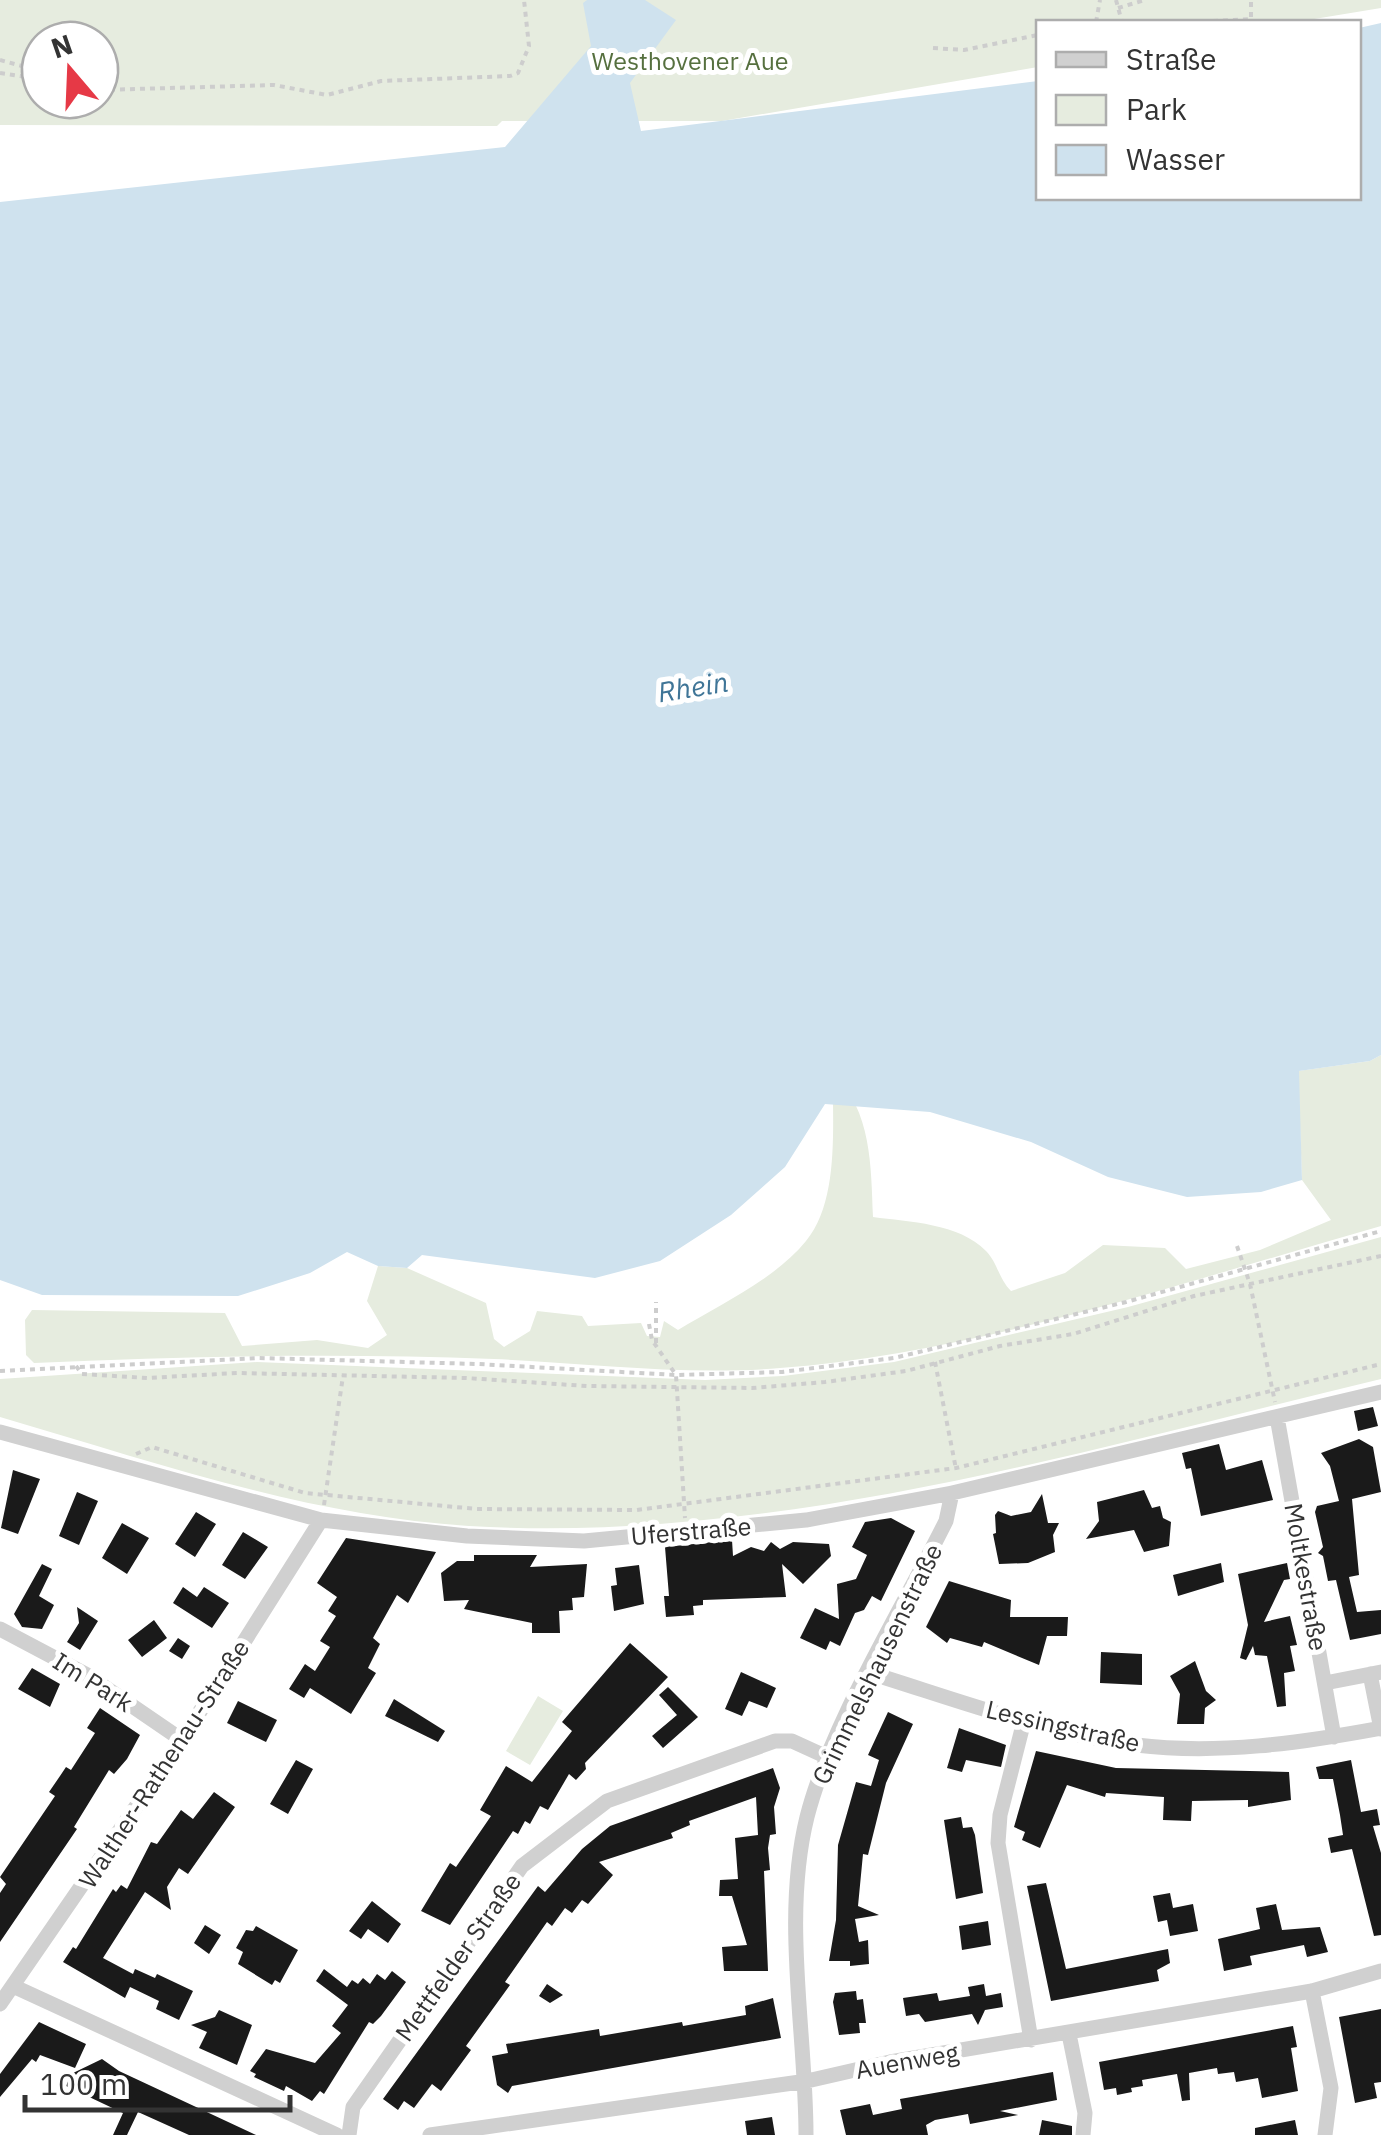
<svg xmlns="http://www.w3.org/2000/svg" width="1381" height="2135" font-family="'IBM Plex Sans',sans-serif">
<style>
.green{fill:#e6ecdf;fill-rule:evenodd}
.water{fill:#cfe2ee}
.building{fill:#1a1a1a}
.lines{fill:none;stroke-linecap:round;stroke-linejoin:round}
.path{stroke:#cdcdcd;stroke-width:4;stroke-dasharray:5 5;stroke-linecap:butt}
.minor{stroke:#d0d0d0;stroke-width:15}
.labels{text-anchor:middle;stroke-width:10;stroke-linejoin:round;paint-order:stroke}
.park-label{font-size:25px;fill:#56703f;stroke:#fff}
.street-label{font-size:25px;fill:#333;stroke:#fff}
.water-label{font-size:28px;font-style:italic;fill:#3f7597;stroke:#fff}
</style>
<rect width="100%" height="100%" fill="#fff"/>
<path class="green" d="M0,0H1381V8L1296,22H1038V67L722,121H502L497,126L0,125ZM40,40H100V100H40Z
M1381,1055V1226C1187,1281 982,1352 780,1368C685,1376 589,1363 494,1359C340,1353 188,1356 34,1363L26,1355L25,1320L32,1310L225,1313L242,1346L317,1340L368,1348L387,1335L367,1301L378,1266L407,1268L486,1303L494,1339L504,1347L530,1331L537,1311L582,1316L588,1326L641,1323L647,1336L660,1337L664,1321L678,1330C721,1304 774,1280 806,1241C840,1200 832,1124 833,1074C872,1110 871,1167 873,1217C909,1222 959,1223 986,1251C997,1262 999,1279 1011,1291L1065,1273L1103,1245L1165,1248L1186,1269L1260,1250L1331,1220L1302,1180L1298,1071L1370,1061Z
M1381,1237V1379C1084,1450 778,1544 469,1526C308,1516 154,1462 0,1417V1379L257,1362L705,1380L783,1376L894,1362L1128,1307Z
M538,1696L563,1711L530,1765L506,1751Z"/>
<path class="water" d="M587,0H645L676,20L630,83L641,131L1038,81V198H1358L1359,28L1381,23V1055L1370,1061L1299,1071L1302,1180L1261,1192L1187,1197L1108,1177L1031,1142L930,1112L825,1104L785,1167L731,1215L660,1261L595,1278L422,1255L407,1268L378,1266L347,1252L310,1273L238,1296L42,1295L0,1280V202L505,147L591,46L583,3Z"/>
<path class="building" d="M1373,1407L1378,1426L1358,1431L1354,1411Z
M1359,1439L1373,1447L1381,1492L1352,1499L1359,1575L1349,1577L1357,1612L1381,1610V1634L1350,1640L1336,1580L1328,1581L1323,1556L1318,1553L1323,1547L1315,1512L1317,1506L1339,1501L1330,1466L1321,1453Z
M1219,1444L1226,1470L1262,1460L1273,1500L1201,1516L1191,1468L1186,1469L1182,1453Z
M13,1470L40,1479L18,1534L1,1528Z
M1144,1490L1152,1508L1160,1506L1163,1518L1171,1522L1169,1546L1144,1552L1134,1530L1086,1539L1099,1521L1097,1502Z
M77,1492L98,1501L79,1545L59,1536Z
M1042,1494L1048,1523H1059L1053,1535L1055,1552L1028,1563L999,1564L993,1534L996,1533L995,1515L998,1511L1011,1516L1031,1512Z
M196,1512L216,1524L195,1557L175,1544Z
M891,1518L915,1531L881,1601L872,1596L864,1610L855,1613L840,1646L830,1641L826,1650L800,1638L815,1608L839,1619L837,1584L856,1579L867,1555L852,1547L865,1522Z
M122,1523L149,1538L127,1574L102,1558Z
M243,1532L268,1547L245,1579L222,1565Z
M346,1538L436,1552L408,1603L397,1595L373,1638L380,1644L368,1668L376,1673L351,1714L310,1688L304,1698L289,1689L305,1664L315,1671L330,1647L320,1641L336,1616L328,1611L337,1597L317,1583Z
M732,1540L733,1556L751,1547L764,1551L771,1542L780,1549L793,1542L829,1544L831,1556L803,1584L782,1564L786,1597L703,1600V1605L693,1606L694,1615L666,1617L664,1596H669L665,1547Z
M474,1555H537L530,1567L587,1564L584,1597L572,1598L573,1610L559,1611L560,1633H532V1623L464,1609L469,1600L444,1601L441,1573L457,1561H474Z
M1221,1563L1224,1582L1178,1596L1173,1575Z
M1287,1563L1290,1579L1284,1580L1264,1622L1290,1616L1297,1645L1290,1646L1295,1671L1284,1673L1286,1706L1277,1707L1267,1656L1255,1655L1253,1646L1246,1660L1240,1658L1248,1625L1238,1574Z
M42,1564L52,1569L39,1596L54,1605L42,1629L22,1627L14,1614Z
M639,1565L644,1604L614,1611L611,1586L617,1585L615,1568Z
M949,1581L1011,1600L1010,1617H1068L1067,1636H1047L1039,1665L984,1642L982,1647L950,1638L947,1643L926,1627Z
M183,1587L197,1597L204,1587L229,1603L212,1628L173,1603Z
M77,1607L98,1621L80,1650L67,1642L79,1623Z
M154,1620L167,1638L142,1657L128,1640Z
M178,1638L190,1646L182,1659L169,1651Z
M630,1643L668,1677L585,1763L586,1769L576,1780L569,1774L548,1810L540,1806L530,1824L525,1821L518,1834L513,1831L450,1925L421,1911L450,1863L456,1867L491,1816L480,1810L506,1766L532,1782L572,1731L562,1722Z
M1101,1652L1142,1654V1685L1100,1683Z
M1195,1661L1206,1691L1216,1700L1205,1708L1204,1724H1177L1180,1694L1170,1676Z
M32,1668L60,1684L50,1707L18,1689Z
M741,1672L776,1688L767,1708L749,1701L742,1716L725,1709Z
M668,1687L698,1717L663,1748L652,1736L677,1715L659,1695Z
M394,1699L445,1731L438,1742L385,1716Z
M238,1701L277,1720L266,1742L227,1723Z
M100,1708L140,1735L127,1759L114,1774L109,1770L74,1827L77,1829L0,1942V1893L6,1884L0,1877L55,1796L49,1792L60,1776L66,1767L71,1770L95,1733L87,1728Z
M888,1712L913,1724L886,1783L868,1855L863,1854L858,1906L879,1915L855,1919L859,1942L868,1940L869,1964L850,1966V1961H829L836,1920L838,1845L856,1782L871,1786L879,1760L868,1755Z
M959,1728L1006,1745L1001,1767L966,1760L962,1772L947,1768Z
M1036,1751L1116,1768L1289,1772L1291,1800L1248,1807V1800L1192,1801L1191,1821L1163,1820L1164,1797L1106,1793L1105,1797L1067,1785L1040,1848L1022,1840L1025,1832L1014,1827Z
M296,1760L313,1769L288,1814L270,1804Z
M1351,1760L1361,1812L1377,1809L1380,1825L1373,1826L1381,1853V1935L1374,1936L1352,1849L1331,1853L1328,1838L1343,1835L1340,1815L1333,1779H1319L1316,1767Z
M773,1768L780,1788L774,1807L776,1834L770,1835L768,1848L770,1870L764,1871L768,1971H724L722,1947L747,1945L732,1896H719L720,1880L738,1879L735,1838L758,1835L756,1797L689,1821L690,1825L671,1833L673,1838L599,1862L613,1875L588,1904L582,1900L572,1913L565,1908L552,1926L547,1922L505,1982L510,1985L466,2046L471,2050L441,2091L432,2084L414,2108L404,2101L398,2110L383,2099L538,1886L545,1892L582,1849L610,1826Z
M214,1792L235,1807L188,1874L179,1868L167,1887L171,1910L145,1892L103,1958L133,1974L135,1969L155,1978L157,1974L193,1991L179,2020L156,2009L159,2001L130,1987L125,1998L63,1962L73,1947L76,1949L113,1889L116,1892L121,1885L127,1889L151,1842L157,1844L181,1810L193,1819Z
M961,1817L963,1828L972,1827L975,1835L983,1893L956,1899L944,1820Z
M1046,1883L1066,1969L1168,1949L1170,1963L1157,1970L1159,1981L1051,2001L1027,1886Z
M1170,1893L1173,1908L1193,1904L1198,1931L1170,1936L1167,1920L1158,1922L1153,1896Z
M372,1901L401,1924L388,1943L368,1929L361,1939L349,1931Z
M1276,1904L1282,1930L1320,1927L1328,1952L1307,1957L1304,1945L1250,1956L1252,1965L1224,1971L1218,1939L1260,1929L1256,1908Z
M988,1921L991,1945L962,1950L959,1926Z
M205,1925L221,1935L209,1954L194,1943Z
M256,1926L298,1950L280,1983L275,1980L272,1985L238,1964L243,1952L236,1948L246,1930L253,1931Z
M324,1969L347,1987L352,1980L358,1984L363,1978L370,1984L377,1974L385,1980L392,1971L406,1982L381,2016L373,2024L369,2022L324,2094L320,2091L312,2101L286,2086L284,2091L254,2077L256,2074L250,2071L266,2049L315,2063L341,2033L332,2026L348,2005L316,1981Z
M547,1984L563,1995L550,2003L539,1996Z
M984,1984L986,1996L1001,1993L1003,2007L985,2010L978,2025L972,2014L925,2022L919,2014L906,2016L903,1998L937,1993L939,2001L970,1996L968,1987Z
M856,1991L857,2000L863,1999L866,2023H859L860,2033L839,2035L833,2002L835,1993Z
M773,1998L781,2038L512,2086L508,2093L497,2085L492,2056L508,2053L506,2044L599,2029L600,2036L682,2022L683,2026L746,2015L745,2006Z
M1381,2009V2082L1374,2083L1377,2098L1355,2103L1339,2017Z
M219,2010L252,2025L237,2065L199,2048L207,2032L191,2025L215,2017Z
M39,2022L86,2044L75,2068L40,2055L36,2062L32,2059L0,2097V2074Z
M1293,2026L1297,2047L1291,2048L1298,2091L1262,2098L1258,2078L1236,2082L1234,2072L1218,2074L1217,2068L1189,2073L1190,2100L1182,2101L1177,2074L1142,2080L1143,2086L1131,2088L1132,2092L1117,2095L1116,2088L1104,2090L1099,2062Z
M102,2059L119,2071L256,2135H189L138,2112L127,2135H113L123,2113L66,2086L71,2074Z
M1053,2072L1057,2100L1000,2111L1018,2115L970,2124L968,2114L935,2120L926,2125L928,2135H846L840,2110L870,2104L873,2115L902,2109L900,2099Z
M772,2117L775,2135H747L745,2121Z
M1042,2120L1072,2126V2135H1039Z
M1295,2120L1298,2135H1255V2128Z"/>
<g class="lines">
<path class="path" d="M1116,0L1122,22
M1118,8L1145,0
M1096,22L1100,0
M1193,22L1251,19V0
M933,48L964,50L1038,35
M0,60L40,71
M0,73L40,79
M100,90L274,85L327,95L381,81L510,76L518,73L529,46L524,0
M1237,1246L1250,1284L1275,1402
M649,1324L652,1340L676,1375L685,1518
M656,1343V1302
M935,1362L956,1469
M76,1366L82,1374L147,1378L237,1373L466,1378L587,1386L752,1388L825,1382L906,1371L1000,1346L1073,1334L1194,1296L1381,1256
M0,1371L259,1358L478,1364L676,1375L782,1372L894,1358L1126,1302L1381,1231
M136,1454L152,1447L305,1493L477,1509L637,1510L956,1468L1381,1364
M324,1505L343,1376"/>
<path class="minor" d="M1277,1417L1334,1737
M0,1432L321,1520L467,1536L584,1541L806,1520L952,1493L1381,1392
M0,1629L87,1675L182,1740
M870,1673C957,1700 1045,1733 1136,1745C1218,1755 1300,1743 1381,1728
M1370,1674L1381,1729
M1325,1683L1381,1672
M1024,1721L1000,1815L998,1843L1031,2040
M15,1987L337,2135
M1312,1991L1331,2088L1325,2135
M0,2004L182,1740L321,1520
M1069,2034L1085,2113L1083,2135
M349,2135L353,2107L522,1866L607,1801L775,1741H792L827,1757
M430,2135L807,2081L890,2062L1312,1991L1381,1971
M806,2135C806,2032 782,1918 807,1817C831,1723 902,1610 946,1521L952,1493"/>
</g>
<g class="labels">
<g class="park-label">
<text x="690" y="70">Westhovener Aue</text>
</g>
<g class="street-label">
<text transform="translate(691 1531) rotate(-5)" y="9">Uferstraße</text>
<text transform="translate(1306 1577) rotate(80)" y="9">Moltkestraße</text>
<text transform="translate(877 1664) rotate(-64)" y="9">Grimmelshausenstraße</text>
<text transform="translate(93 1682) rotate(32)" y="9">Im Park</text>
<text transform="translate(1063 1726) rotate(13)" y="9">Lessingstraße</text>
<text transform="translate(164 1764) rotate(-57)" y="9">Walther-Rathenau-Straße</text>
<text transform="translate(458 1957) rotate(-55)" y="9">Mettfelder Straße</text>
<text transform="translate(907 2061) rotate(-10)" y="9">Auenweg</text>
</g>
<g class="water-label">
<text transform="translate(693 687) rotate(-9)" y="10">Rhein</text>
</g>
</g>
<rect x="1036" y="20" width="325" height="180" fill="#ffffff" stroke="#adadad" stroke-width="2.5"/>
<rect x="1056" y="52" width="50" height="15" fill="#d0d0d0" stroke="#adadad" stroke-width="2.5"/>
<text x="1126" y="70" font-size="30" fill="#333333">Straße</text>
<rect x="1056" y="95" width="50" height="30" fill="#e6ecdf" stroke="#adadad" stroke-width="2.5"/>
<text x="1126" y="120" font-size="30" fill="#333333">Park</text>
<rect x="1056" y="145" width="50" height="30" fill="#cfe2ee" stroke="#adadad" stroke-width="2.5"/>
<text x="1126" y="170" font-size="30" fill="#333333">Wasser</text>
<g transform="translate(70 70) rotate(341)"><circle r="48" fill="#ffffff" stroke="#adadad" stroke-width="2.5"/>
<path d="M0-8L18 38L0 25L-18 38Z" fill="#e63946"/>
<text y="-15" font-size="28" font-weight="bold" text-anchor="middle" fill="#333333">N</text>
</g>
<path d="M25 2095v15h265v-15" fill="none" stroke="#333333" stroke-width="5"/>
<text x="40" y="2095" font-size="30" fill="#333333" stroke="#ffffff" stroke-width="8" paint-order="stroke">100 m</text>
</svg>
